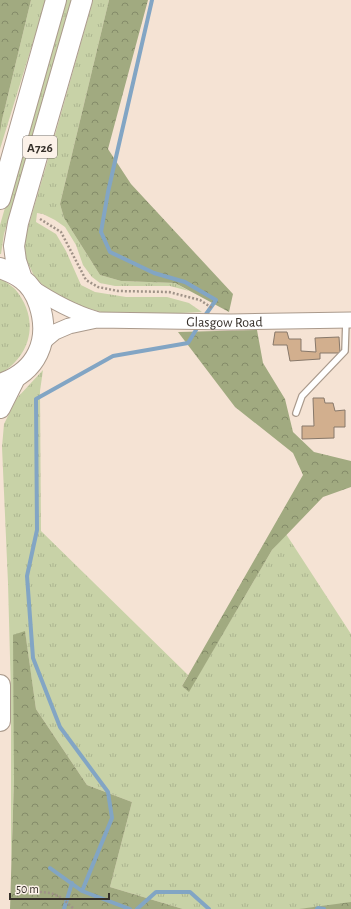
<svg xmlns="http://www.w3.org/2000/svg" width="351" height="909" font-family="'Alegreya Sans',sans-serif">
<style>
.grass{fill:url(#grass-tufts)}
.forest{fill:url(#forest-crowns)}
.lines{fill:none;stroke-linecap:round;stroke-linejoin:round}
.stream{stroke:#82a5c4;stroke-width:4}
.building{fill:#d2af8e;stroke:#87786a}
.lane-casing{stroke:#aa9a8c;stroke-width:8}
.secondary-casing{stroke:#aa9a8c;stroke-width:17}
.highway-casing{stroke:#aa9a8c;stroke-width:22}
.path{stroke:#a09388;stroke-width:2.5;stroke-dasharray:2 2;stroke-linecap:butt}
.lane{stroke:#fff;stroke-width:5.5}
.secondary{stroke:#fff;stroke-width:15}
.highway{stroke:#fff;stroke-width:20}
.labels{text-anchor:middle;stroke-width:3;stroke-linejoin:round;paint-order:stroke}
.shield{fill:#fcf2e9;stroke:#716a63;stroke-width:1}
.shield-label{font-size:13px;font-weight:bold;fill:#36302a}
.street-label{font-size:14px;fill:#36302a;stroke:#fcf2e9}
</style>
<defs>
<pattern id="grass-tufts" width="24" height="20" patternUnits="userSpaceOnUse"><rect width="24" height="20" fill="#c8d2a7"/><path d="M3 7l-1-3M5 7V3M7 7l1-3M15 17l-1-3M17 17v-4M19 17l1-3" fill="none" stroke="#acb590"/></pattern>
<pattern id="forest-crowns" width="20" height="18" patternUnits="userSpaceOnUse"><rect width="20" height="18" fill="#a1aa80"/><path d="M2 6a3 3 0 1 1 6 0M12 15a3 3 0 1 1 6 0" fill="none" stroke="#848b69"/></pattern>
</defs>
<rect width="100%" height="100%" fill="#f5e3d4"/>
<path class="grass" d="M31,0H46L0,149V133L2,120Z
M65,0H73L36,128L4,234L1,254H0V225Z
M93,0H109L60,204L64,218L100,275L121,281L175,283L189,291L170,286H115L100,283L92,277L83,265L76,245L65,227L55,220L43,214L37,213L36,222L56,234L66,251L81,285L95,292L126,297H167L189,303L202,312L116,316L76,305L53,294L35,278L26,259L24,241L51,149Z
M0,278C5,282 11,285 15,289C40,319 32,355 0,374Z
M43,370L40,391L41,531L188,675L182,686L189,691L272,550L286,534L351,634V903L301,909H183L110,887L132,802L87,785L36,709L25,632L14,778L11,873V695L8,583L2,447L4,424L17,398Z"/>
<path class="forest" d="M0,0H31L2,120L0,133Z
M109,0H148L108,149L131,184L233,294L229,312L175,283L121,281L100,275L64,218L60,204Z
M257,330L263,363L285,399L293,432L314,452L351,461V487L323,497L272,550L189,692L182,686L303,475L293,453L235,407L178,332Z
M25,631L36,709L87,785L132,802L110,887L183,909H10L14,778L13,635Z
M351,902V909H299Z"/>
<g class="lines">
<path class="stream" d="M152,0L108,192L101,232L110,252L154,273L185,282L216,300L204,317
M50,868L82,891L130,909
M82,891L112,818L108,792L60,727L33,658L27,576L37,530L36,399L113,356L188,343L199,325
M64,909L72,883
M137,909L156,892H190L209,909
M317,909L318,908L324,909"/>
</g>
<path class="building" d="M275,332H287L289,339H301V351L316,352L315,338L339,337L340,353H320V359L290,361L287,345H273Z
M313,398H324L325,403H333L335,411L345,410V427H334V438L302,439V426H314Z"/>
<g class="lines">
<defs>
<path id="lane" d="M296,413L302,396L345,351L346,320"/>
<g id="secondary">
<path d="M31,287C52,301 72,312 95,319"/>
<path id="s1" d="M43,342L55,332L69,326L97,320L231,322L351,320"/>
</g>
<path id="highway" d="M0,199L56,0
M0,268C8,271 16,274 22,279C30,285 36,295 39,304C51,340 37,372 0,384
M22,279L16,261L14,246L18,223L82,0
M0,408L15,378
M0,685V721"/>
</defs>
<use href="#lane" class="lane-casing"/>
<use href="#secondary" class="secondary-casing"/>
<use href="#highway" class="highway-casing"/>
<path class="path" d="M40,219L61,232L86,280L98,287L118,291L169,292L200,300L212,308
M20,890L51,893L62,898L74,909"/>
<use href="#lane" class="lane"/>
<use href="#secondary" class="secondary"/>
<use href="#highway" class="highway"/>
</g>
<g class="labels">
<rect class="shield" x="23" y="136" width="34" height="22" rx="3"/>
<g class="shield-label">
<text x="40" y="152">A726</text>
</g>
<g class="street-label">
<text dy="5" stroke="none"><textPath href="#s1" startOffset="187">Glasgow Road</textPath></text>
</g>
</g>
<path d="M10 893v6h99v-6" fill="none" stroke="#36302a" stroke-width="2"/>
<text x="16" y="893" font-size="12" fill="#36302a" stroke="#fcf2e9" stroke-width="3" paint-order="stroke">50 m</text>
</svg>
